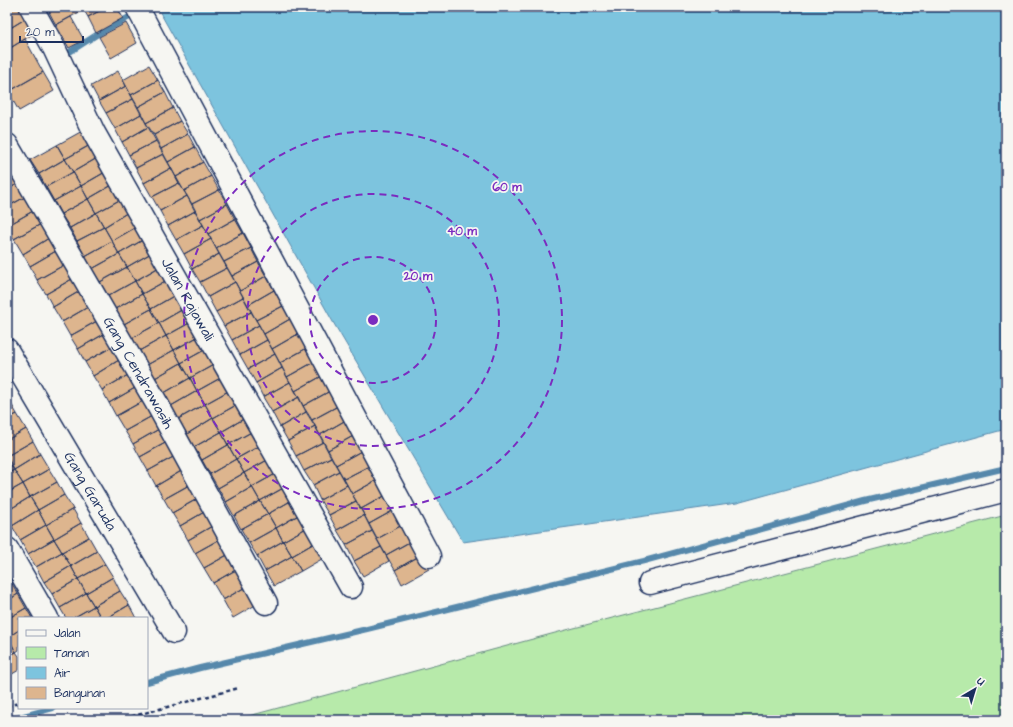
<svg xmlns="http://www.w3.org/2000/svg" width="1013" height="727" font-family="'Architects Daughter',sans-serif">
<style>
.green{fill:#b7eaaa;stroke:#698c84}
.water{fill:#7dc4de;stroke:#5688ab}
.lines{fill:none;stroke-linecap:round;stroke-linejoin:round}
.stream{stroke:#5688ab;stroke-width:6}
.building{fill:#ddb58e;stroke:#1b2f5e}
.street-casing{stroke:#1b2f5e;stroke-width:25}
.path{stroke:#1b2f5e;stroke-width:2.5;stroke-dasharray:4 3;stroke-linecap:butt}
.street{stroke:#f6f6f2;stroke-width:22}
.ring{fill:none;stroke:#7b2cbf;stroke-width:2;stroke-dasharray:7 5}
.labels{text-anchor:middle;stroke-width:3.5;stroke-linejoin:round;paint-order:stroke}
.street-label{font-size:15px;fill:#1b2f5e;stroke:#f6f6f2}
.centre{fill:#7b2cbf;stroke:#f6f6f2;stroke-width:2}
.ring-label{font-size:12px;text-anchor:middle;font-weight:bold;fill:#7b2cbf;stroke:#f6f6f2;stroke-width:3.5;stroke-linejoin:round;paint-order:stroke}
</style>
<rect width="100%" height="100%" fill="#f6f6f2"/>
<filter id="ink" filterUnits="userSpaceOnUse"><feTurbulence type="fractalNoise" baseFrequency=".025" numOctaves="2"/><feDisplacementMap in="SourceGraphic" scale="8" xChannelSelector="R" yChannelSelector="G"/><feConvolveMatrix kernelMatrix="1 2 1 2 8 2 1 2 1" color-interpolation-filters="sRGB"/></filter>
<g filter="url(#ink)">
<path class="green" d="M1006,515V720H234L555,633Z"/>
<path class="water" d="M157,7H1006V429L737,503L463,542L333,322Z"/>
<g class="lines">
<path class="stream" d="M62,57L101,32L137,13
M147,682L200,668L367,629L644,561L865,501L1006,468
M9,720L53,708"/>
</g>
<path class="building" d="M11,7H18L25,19L7,30V9Z
M58,7H81L83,10L56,25L49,12Z
M82,7H107L88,17Z
M107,7H117L123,18L96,33L88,17Z
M71,17L84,40L69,48L56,25Z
M25,19L33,34L7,50V30Z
M126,23L137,43L111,58L99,37Z
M25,39L43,72L8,92L7,50Z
M149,65L158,80L131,95L123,80Z
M118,71L126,86L99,101L91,86Z
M43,72L54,91L19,111L8,92Z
M158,80L165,92L138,107L131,95Z
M126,86L133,99L106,113L99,101Z
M165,92L173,108L146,123L138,107Z
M133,99L141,114L115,129L106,113Z
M173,108L180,121L154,135L146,123Z
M141,114L148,127L122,142L115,129Z
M180,121L188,134L161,149L154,135Z
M148,127L156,141L129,155L122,142Z
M84,130L92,144L65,159L57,145Z
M188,134L195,147L168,162L161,149Z
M156,141L163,154L136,168L129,155Z
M92,144L99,157L73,172L65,159Z
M57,145L65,159L39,174L30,160Z
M195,147L203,162L176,177L168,162Z
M163,154L171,168L144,183L136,168Z
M99,157L107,171L81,186L73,172Z
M65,159L73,172L46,187L39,174Z
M203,162L211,176L184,191L176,177Z
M171,168L179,183L152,197L144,183Z
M10,170L17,184L7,190V172Z
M107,171L114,184L88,199L81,186Z
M73,172L81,186L54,201L46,187Z
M211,176L219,190L192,204L184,191Z
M179,183L187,196L160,211L152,197Z
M17,184L25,197L7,207V190Z
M114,184L123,198L96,213L88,199Z
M81,186L88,199L61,214L54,201Z
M219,190L227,204L200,219L192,204Z
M187,196L195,211L168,226L160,211Z
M25,197L33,211L7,226V207Z
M123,198L130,211L104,227L96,213Z
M88,199L96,213L70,228L61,214Z
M227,204L235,219L208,234L200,219Z
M33,211L41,224L14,239L7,226Z
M130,211L138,226L112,241L104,227Z
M195,211L203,225L176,240L168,226Z
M96,213L104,227L77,241L70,228Z
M235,219L243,233L216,248L208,234Z
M41,224L49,238L23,254L14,239Z
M203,225L211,239L184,254L176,240Z
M138,226L146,238L119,254L112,241Z
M104,227L112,241L85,256L77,241Z
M243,233L251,248L224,262L216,248Z
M49,238L56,251L30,266L23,254Z
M146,238L153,252L127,267L119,254Z
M211,239L219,254L192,269L184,254Z
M112,241L119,254L92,269L85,256Z
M251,248L258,262L232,276L224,262Z
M56,251L64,265L37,280L30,266Z
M153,252L161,266L135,281L127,267Z
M119,254L127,267L100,282L92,269Z
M219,254L227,268L200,282L192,269Z
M258,262L266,276L240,291L232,276Z
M64,265L72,279L46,294L37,280Z
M161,266L169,279L142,294L135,281Z
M127,267L135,281L108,296L100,282Z
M227,268L235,282L208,297L200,282Z
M266,276L274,290L248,305L240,291Z
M72,279L80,291L53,307L46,294Z
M169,279L177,294L151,309L142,294Z
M135,281L142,294L115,309L108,296Z
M235,282L243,297L216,312L208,297Z
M274,290L283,306L256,320L248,305Z
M80,291L88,307L62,322L53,307Z
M142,294L151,309L124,324L115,309Z
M177,294L185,308L159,323L151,309Z
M243,297L251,312L224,326L216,312Z
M283,306L290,319L264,334L256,320Z
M88,307L97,321L70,336L62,322Z
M185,308L193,321L166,336L159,323Z
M151,309L159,323L132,338L124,324Z
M251,312L259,325L232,340L224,326Z
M290,319L298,334L272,349L264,334Z
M97,321L104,334L78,349L70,336Z
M193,321L201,335L174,350L166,336Z
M159,323L166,336L139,351L132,338Z
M259,325L267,340L240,355L232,340Z
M104,334L112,347L85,362L78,349Z
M298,334L307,348L280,363L272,349Z
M201,335L208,348L181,363L174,350Z
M166,336L174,350L147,365L139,351Z
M267,340L275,354L248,369L240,355Z
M112,347L119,360L93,376L85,362Z
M208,348L217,363L190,378L181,363Z
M307,348L314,362L287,377L280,363Z
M174,350L181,363L155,378L147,365Z
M275,354L282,368L256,383L248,369Z
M119,360L128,375L102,390L93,376Z
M314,362L322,376L295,391L287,377Z
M181,363L190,378L164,393L155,378Z
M217,363L224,376L197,391L190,378Z
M282,368L290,382L263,397L256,383Z
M128,375L135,388L109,403L102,390Z
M224,376L232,389L205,404L197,391Z
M322,376L330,391L303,406L295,391Z
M190,378L197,391L171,406L164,393Z
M290,382L299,397L272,412L263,397Z
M135,388L143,401L116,416L109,403Z
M232,389L240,403L213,418L205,404Z
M197,391L205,404L178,419L171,406Z
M330,391L338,406L312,420L303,406Z
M299,397L306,412L280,427L272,412Z
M9,400L17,414L7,419V402Z
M143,401L152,416L125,431L116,416Z
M240,403L247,417L221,432L213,418Z
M205,404L213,418L187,434L178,419Z
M338,406L346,420L320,435L312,420Z
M306,412L315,426L288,441L280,427Z
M17,414L26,429L7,440V419Z
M152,416L159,429L133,444L125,431Z
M247,417L255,430L228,445L221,432Z
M213,418L221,432L194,447L187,434Z
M346,420L355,435L328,450L320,435Z
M315,426L323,442L296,456L288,441Z
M26,429L33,441L7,456V440Z
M159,429L167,442L140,457L133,444Z
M255,430L263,444L236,459L228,445Z
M221,432L228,445L202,460L194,447Z
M355,435L363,450L336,465L328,450Z
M33,441L40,454L14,470L7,456Z
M167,442L175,456L148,471L140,457Z
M323,442L331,457L304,471L296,456Z
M263,444L271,458L244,473L236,459Z
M228,445L236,459L210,474L202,460Z
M363,450L371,465L344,479L336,465Z
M40,454L49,469L23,484L14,470Z
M175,456L183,470L156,486L148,471Z
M331,457L339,471L313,485L304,471Z
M7,458L14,470L7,474Z
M271,458L279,472L252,487L244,473Z
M236,459L244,473L218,488L210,474Z
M371,465L379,479L352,494L344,479Z
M49,469L57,482L30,497L23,484Z
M14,470L23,484L7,493V474Z
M183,470L191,484L164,499L156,486Z
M339,471L347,485L320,500L313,485Z
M279,472L287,486L260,501L252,487Z
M244,473L252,487L226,502L218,488Z
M379,479L388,494L361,509L352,494Z
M57,482L64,495L38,510L30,497Z
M23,484L30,497L7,511V493Z
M191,484L199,498L172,513L164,499Z
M347,485L356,501L329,515L320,500Z
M287,486L294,499L268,514L260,501Z
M252,487L260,501L234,516L226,502Z
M388,494L396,509L369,524L361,509Z
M64,495L73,509L46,525L38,510Z
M30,497L38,510L12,526L7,518V511Z
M199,498L206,511L180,526L172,513Z
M294,499L302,513L276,528L268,514Z
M260,501L268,514L241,529L234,516Z
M356,501L364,515L337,530L329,515Z
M73,509L81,523L54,539L46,525Z
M396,509L404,524L377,539L369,524Z
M38,510L46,525L20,540L12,526Z
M206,511L214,525L188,540L180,526Z
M302,513L310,526L283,541L276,528Z
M268,514L276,528L249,543L241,529Z
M364,515L372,531L346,545L337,530Z
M81,523L89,537L62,552L54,539Z
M404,524L413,540L386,555L377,539Z
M46,525L54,539L28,554L20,540Z
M214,525L222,538L195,553L188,540Z
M310,526L318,541L292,556L283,541Z
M276,528L283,541L257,556L249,543Z
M372,531L381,547L354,561L346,545Z
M89,537L97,551L71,566L62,552Z
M222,538L231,553L204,568L195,553Z
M54,539L62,552L36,567L28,554Z
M413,540L421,555L395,570L386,555Z
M283,541L292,556L265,571L257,556Z
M318,541L327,556L301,571L292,556Z
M381,547L389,561L363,576L354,561Z
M97,551L105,564L78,579L71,566Z
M62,552L71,566L44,582L36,567Z
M231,553L239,568L213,583L204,568Z
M421,555L429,569L402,584L395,570Z
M292,556L301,571L274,586L265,571Z
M105,564L113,577L86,593L78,579Z
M71,566L78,579L52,594L44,582Z
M239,568L249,585L223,600L213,583Z
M113,577L120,591L94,606L86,593Z
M78,579L86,593L60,608L52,594Z
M11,582L18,594L7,601V584Z
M249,585L259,603L233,618L223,600Z
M120,591L129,605L107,618H101L94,606Z
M86,593L94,606L73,618H66L60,608Z
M18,594L26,608L7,619V601Z
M129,605L136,618H107Z
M94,606L101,618H73Z
M26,608L32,618H19V630L8,637L7,619Z
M19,630V650L16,652L8,637Z
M7,637L16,652L7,657Z
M16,652L19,656V670L7,677V657Z"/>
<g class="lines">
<defs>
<g id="street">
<path id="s1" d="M31,7L54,48L94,133L351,587"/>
<path d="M137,7L429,556"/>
<path id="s2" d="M7,145L156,402L266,603"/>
<path id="s3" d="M7,350L174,632"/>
<path d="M7,549L47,618"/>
<path d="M650,583L1006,490"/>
</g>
</defs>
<use href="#street" class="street-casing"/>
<path class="path" d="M7,706L19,703
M118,720L239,688"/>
<use href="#street" class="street"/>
</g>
</g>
<g class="ring">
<circle cx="373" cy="320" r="63"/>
<circle cx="373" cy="320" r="126"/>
<circle cx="373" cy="320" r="189"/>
</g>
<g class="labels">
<g class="street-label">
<text dy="5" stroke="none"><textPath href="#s1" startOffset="332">Jalan Rajawali</textPath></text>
<text dy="5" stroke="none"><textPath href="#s2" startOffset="263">Gang Cendrawasih</textPath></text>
<text dy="5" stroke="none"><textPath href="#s3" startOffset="164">Gang Garuda</textPath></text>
</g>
</g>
<circle cx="373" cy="320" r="6" class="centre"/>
<g class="ring-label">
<text x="507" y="191">60 m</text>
<text x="462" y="235">40 m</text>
<text x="418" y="280">20 m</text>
</g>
<rect width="1013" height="727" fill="none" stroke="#f6f6f2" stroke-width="24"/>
<rect x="12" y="12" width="989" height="703" fill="none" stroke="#1b2f5e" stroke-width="1.5" filter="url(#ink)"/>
<rect x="18" y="617" width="130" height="92" fill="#f6f6f2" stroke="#9ea6b7"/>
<rect x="26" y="630" width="20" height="6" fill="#f6f6f2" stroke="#9ea6b7"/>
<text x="54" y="637" font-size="12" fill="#1b2f5e">Jalan</text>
<rect x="26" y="647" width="20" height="12" fill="#b7eaaa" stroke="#9ea6b7"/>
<text x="54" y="657" font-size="12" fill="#1b2f5e">Taman</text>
<rect x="26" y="667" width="20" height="12" fill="#7dc4de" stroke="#9ea6b7"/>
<text x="54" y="677" font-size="12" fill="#1b2f5e">Air</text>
<rect x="26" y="687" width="20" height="12" fill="#ddb58e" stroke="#9ea6b7"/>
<text x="54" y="697" font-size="12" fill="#1b2f5e">Bangunan</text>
<g transform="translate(975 689) rotate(38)" stroke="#f6f6f2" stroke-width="3" paint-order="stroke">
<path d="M0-3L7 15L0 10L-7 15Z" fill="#1b2f5e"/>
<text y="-6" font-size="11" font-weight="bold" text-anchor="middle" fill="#1b2f5e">U</text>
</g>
<path d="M20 36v6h63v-6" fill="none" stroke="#1b2f5e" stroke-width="2"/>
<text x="26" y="36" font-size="12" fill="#1b2f5e" stroke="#f6f6f2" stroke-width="3" paint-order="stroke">20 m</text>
</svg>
